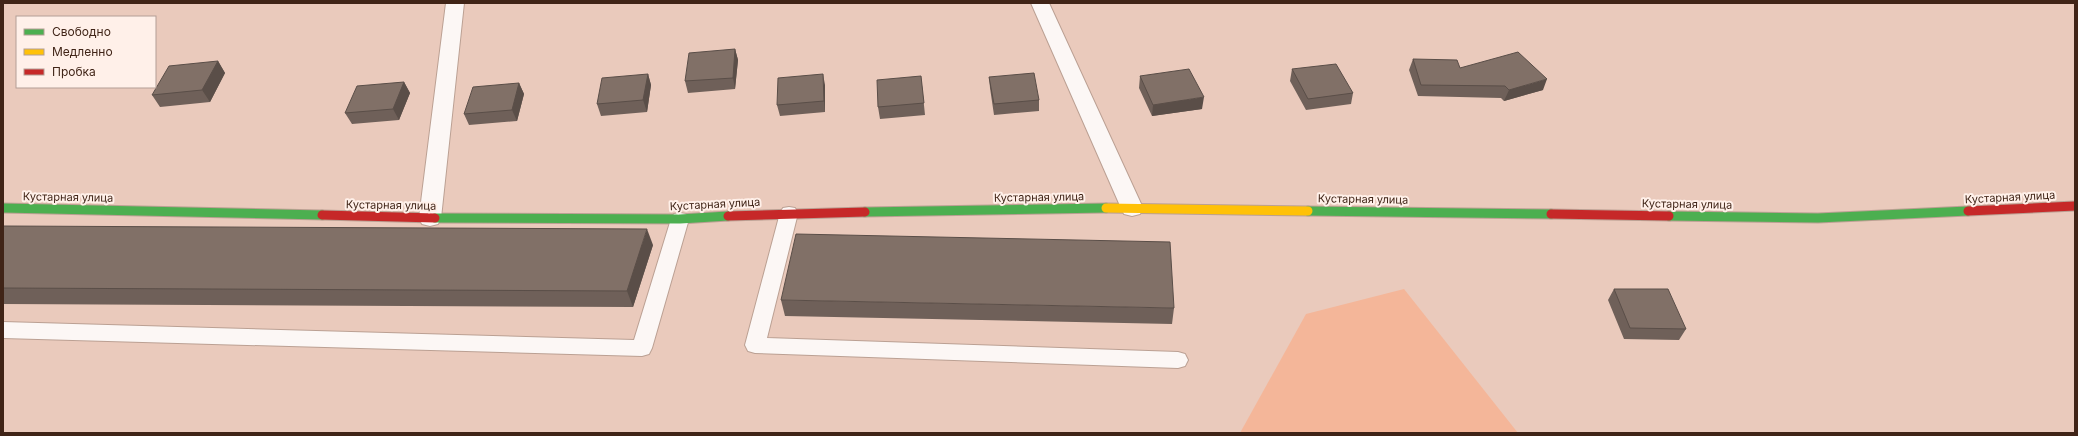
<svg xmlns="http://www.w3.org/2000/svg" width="2078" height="436" font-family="Inter,sans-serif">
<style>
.green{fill:#f4b699}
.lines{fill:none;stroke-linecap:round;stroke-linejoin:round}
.lane-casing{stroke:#bba093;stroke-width:2}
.street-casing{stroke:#bba093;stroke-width:2}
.fast-casing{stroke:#bba093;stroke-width:11}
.slow-casing{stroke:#bba093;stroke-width:11}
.jam-casing{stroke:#bba093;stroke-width:11}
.lane{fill:#fcf7f5;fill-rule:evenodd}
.street{fill:#fcf7f5;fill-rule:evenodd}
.fast{stroke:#4caf50;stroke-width:9}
.slow{stroke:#ffc107;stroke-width:9}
.jam{stroke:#c62828;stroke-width:9}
.wall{fill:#6f6059}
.shaded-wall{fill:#5a4e48}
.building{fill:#817067;stroke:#5a4e48}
.labels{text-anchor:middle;stroke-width:4;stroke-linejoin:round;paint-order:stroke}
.street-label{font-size:11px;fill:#402417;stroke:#fff0e9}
</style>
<rect width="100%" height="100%" fill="#eacabc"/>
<path class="green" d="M1404,289L1518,433H1240L1306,314Z"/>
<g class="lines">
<defs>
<path id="lane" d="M789,207L795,208L798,213L767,338L1178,352L1185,354L1188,360L1185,366L1178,368L755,353L748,351L745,345L780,213L783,208Z
M680,213L686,214L689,219L652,348L649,354L642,356L3,338V322L634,340L671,219L674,214Z"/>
<path id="street" d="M446,3H464L441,218L438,224L430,226L422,224L419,218Z
M1031,3H1049L1143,208L1140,214L1132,216L1124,214L1121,208Z"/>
<path id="fast" d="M3,208L322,215
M1308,211L1551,214
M865,212L1106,208
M1669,216L1818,218L1968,211
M435,218L680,219L728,216"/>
<path id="slow" d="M1106,208L1308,211"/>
<path id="jam" d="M1968,211L2075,206
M1551,214L1669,216
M322,215L435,218
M728,216L865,212"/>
</defs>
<use href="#lane" class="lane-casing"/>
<use href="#street" class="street-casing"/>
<use href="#fast" class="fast-casing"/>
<use href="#slow" class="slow-casing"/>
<use href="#jam" class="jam-casing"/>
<use href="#lane" class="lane"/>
<use href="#street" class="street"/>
<use href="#fast" class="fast"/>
<use href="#slow" class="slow"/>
<use href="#jam" class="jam"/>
</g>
<path class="wall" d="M735,49L738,60L735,89L688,93L685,81Z
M1413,59L1460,68L1543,90L1504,101L1501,98L1418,96L1409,70Z
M218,61L225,73L210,102L160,107L152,95Z
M1292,69L1353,93L1351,104L1306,110L1290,81Z
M648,74L651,85L647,112L601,116L597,104Z
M921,76L925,115L880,119L878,107Z
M1140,76L1202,109L1152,116L1139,88Z
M989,77L1039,100V111L994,115L990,88Z
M404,82L410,93L399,120L352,124L345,113Z
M519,83L524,94L517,121L469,125L464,114Z
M825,85V112L780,116L777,105Z
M3,226L653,245L633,307L3,304Z
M1614,289L1686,329L1679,340L1624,339L1608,300Z
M781,300L1174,308L1172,324L785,316Z"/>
<path class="shaded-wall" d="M735,49L738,60L735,89L733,78Z
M218,61L225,73L210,102L202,90Z
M648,74L651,85L647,112L643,100Z
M823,74L825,85V112L824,101Z
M1547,79L1543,90L1504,101L1509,90Z
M404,82L410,93L399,120L393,109Z
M519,83L524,94L517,121L512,110Z
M1204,97L1202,109L1152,116L1153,105Z
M647,229L653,245L633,307L627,291Z"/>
<path class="building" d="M735,49L733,78L685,81L689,53Z
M1518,52L1547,79L1509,90L1505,86L1421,85L1413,59L1457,60L1460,68Z
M218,61L202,90L152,95L169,66Z
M1336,64L1353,93L1308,99L1292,69Z
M1189,69L1204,97L1153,105L1140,76Z
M1034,73L1039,100L994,104L989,77Z
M648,74L643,100L597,104L602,78Z
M823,74L824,101L777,105L778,78Z
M921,76L924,103L878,107L877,80Z
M404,82L393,109L345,113L357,86Z
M519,83L512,110L464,114L473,87Z
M3,226L647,229L627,291L3,288Z
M796,234L1170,242L1174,308L781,300Z
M1614,289H1668L1686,329L1630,328Z"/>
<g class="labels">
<g class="street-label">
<text transform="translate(68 197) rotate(1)" y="4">Кустарная улица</text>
<text transform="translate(1039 197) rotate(-1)" y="4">Кустарная улица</text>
<text transform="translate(2010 197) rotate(-3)" y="4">Кустарная улица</text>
<text transform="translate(1363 199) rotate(1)" y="4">Кустарная улица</text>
<text transform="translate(715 204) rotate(-3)" y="4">Кустарная улица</text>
<text transform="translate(1687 204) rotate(1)" y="4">Кустарная улица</text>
<text transform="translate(391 205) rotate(1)" y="4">Кустарная улица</text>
</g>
</g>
<rect width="2078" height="436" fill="none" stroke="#402417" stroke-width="8"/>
<rect x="16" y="16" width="140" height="72" fill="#fff0e9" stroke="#b39e95"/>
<rect x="24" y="29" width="20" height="6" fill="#4caf50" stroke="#b39e95"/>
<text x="52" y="36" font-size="12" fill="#402417">Свободно</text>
<rect x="24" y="49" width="20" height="6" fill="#ffc107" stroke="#b39e95"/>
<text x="52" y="56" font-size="12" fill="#402417">Медленно</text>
<rect x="24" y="69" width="20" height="6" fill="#c62828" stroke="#b39e95"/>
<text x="52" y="76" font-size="12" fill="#402417">Пробка</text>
</svg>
